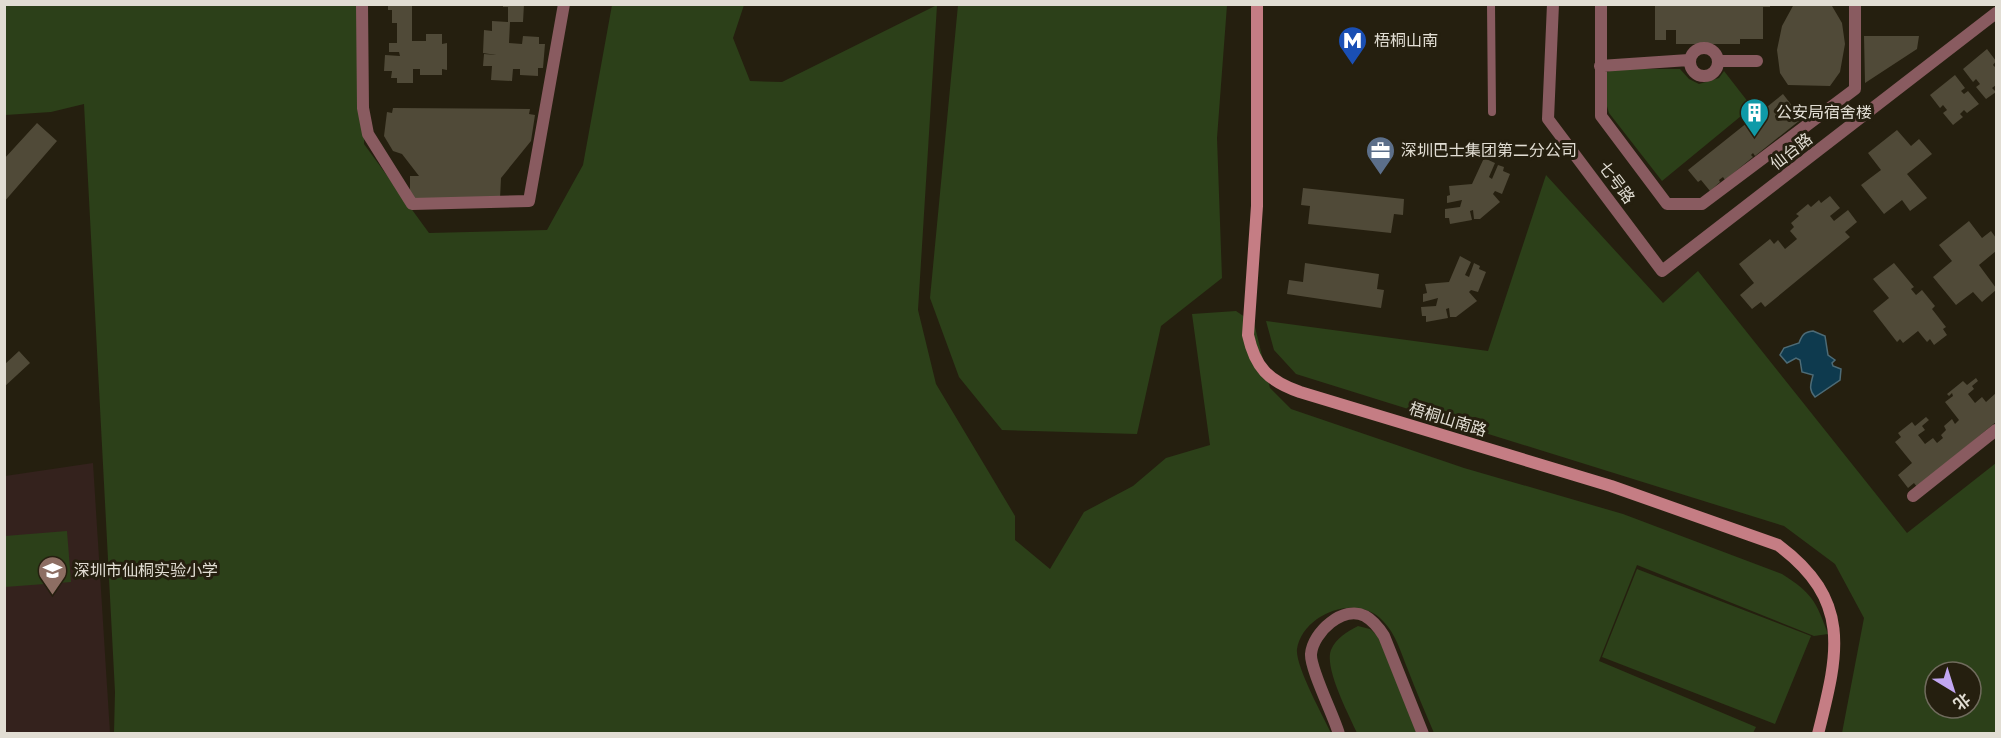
<svg xmlns="http://www.w3.org/2000/svg" width="2001" height="738" font-family="'Libre Baskerville','Noto Sans SC',serif">
<style>
.education{fill:#34221d}
.green{fill:#2c4019;fill-rule:evenodd}
.water{fill:#0e3a4e;stroke:#4d6b76;stroke-width:1.5}
.building{fill:#504a38}
.lines{fill:none;stroke-linecap:round;stroke-linejoin:round}
.lane{stroke:#895b60;stroke-width:8}
.street{stroke:#895b60;stroke-width:12}
.secondary{stroke:#c57d84;stroke-width:12}
.labels{text-anchor:middle;stroke-width:6;stroke-linejoin:round;paint-order:stroke}
.poi-label{font-size:16px;fill:#e1ddd3;stroke:#251f0f;text-anchor:start}
.street-label{font-size:16px;fill:#e1ddd3;stroke:#251f0f}
</style>
<rect width="100%" height="100%" fill="#251f0f"/>
<path class="education" d="M93,463L110,733L5,734V476Z"/>
<path class="green" d="M9,4L368,5L364,144L429,233L547,230L583,165L612,5H744L733,38L750,81L782,82L937,5L918,310L936,384L1015,516V540L1050,569L1084,512L1133,486L1166,458L1210,445L1192,314L1236,311L1254,323L1270,388L1291,409L1464,468L1623,514L1782,574C1812,593 1816,601 1828,634L1814,636L1637,565L1599,661L1756,727L1753,733H1434C1425,712 1416,691 1408,670C1401,653 1396,634 1383,621C1358,593 1303,613 1297,649C1295,666 1323,716 1331,733H114L115,692L84,104L51,112L5,115L4,7Z
M958,5H1227L1217,138L1222,278L1161,326L1137,434L1002,430L959,377L930,298Z
M1613,69H1680L1689,79L1699,84L1719,78L1724,71L1752,107L1662,181L1609,113L1603,93L1604,74Z
M1546,175L1663,303L1698,271L1907,533L1996,463V733H1842L1864,618L1835,564L1784,526L1296,374L1274,350L1266,321L1488,351ZM1935,672H1971V708H1935Z
M67,531L71,582L5,587V536Z
M1637,569L1811,636L1775,724L1602,657Z
M1358,626L1370,629L1378,636L1417,733H1357C1349,715 1324,668 1331,650C1336,638 1347,632 1358,626Z"/>
<path class="water" d="M1813,331L1825,336L1828,355L1835,360L1832,363L1833,366L1841,369L1840,380L1815,397C1808,389 1811,384 1813,375L1802,372L1800,360L1796,358L1787,363L1780,355L1784,348L1799,343C1802,335 1804,332 1813,331Z"/>
<path class="building" d="M388,4H412V41H426V34H442V44L447,43V70L442,69V75H420V69H413V83H397V78H391L392,71H384L385,55L400,56L399,52H389V43H397V23H392V10H388Z
M503,4H524L523,22H510L509,43L522,44L523,36L539,37V44H545L543,68H538V76L520,75V69H513L512,81L491,80L492,66H483L484,54L496,55L483,53L484,30L492,31V21L508,22V7H503Z
M1655,4H1770V7H1763V39H1740V44H1676V30H1666V40H1655Z
M1794,4L1832,6L1842,23L1845,44L1840,72L1830,86L1788,85L1780,73L1777,50L1782,26Z
M1864,36H1919L1917,49L1865,83Z
M1987,49L1996,61L1993,65L1996,68V85L1992,88L1996,92L1986,99L1976,87L1980,84L1976,79L1973,82L1963,69Z
M1955,75L1965,88L1961,91L1964,94L1968,91L1979,104L1967,113L1964,110L1960,114L1963,117L1953,125L1943,113L1947,110L1943,105L1940,108L1930,95Z
M1783,94L1793,107L1790,109L1799,121L1755,156L1753,153L1751,155L1753,157L1725,180L1723,177L1719,180L1720,182L1710,191L1701,180L1698,182L1688,170Z
M393,108L530,109L529,114L535,115L531,141L501,178L500,199L410,198V176H419L402,154L393,151L384,136L387,112L392,113Z
M37,123L57,141L4,202V159Z
M1897,130L1911,146L1919,139L1932,154L1907,174L1927,198L1910,211L1902,200L1884,214L1861,185L1881,170L1868,153Z
M1484,158L1495,163L1489,177L1492,179L1498,165L1504,167L1503,171L1510,174L1502,194L1495,191L1493,194L1500,202L1480,219H1474L1473,210L1470,211L1472,220L1450,224L1449,218H1445V209L1460,207L1462,200L1447,203V196L1450,195L1449,186L1472,184Z
M1303,188L1404,199L1403,215L1394,214L1391,233L1308,224L1310,206L1301,205Z
M1830,196L1840,208L1830,216L1834,221L1848,210L1857,222L1845,232L1850,237L1765,307L1761,302L1752,309L1740,295L1754,283L1739,264L1770,239L1774,244L1778,240L1785,249L1797,239L1790,231L1794,227L1791,223L1799,216L1796,214L1808,204L1811,207L1819,200L1821,203Z
M1969,221L1982,238L1991,231L1996,238V251L1979,265L1996,288V290L1982,302L1973,292L1956,305L1933,277L1952,261L1939,245Z
M1460,256L1471,262L1465,275L1469,277L1474,263L1480,266L1479,269L1486,272L1478,292L1471,290L1469,292L1477,301L1456,317H1450L1449,308L1446,309L1448,318L1426,322V316H1422L1421,307L1436,306L1438,298L1423,302V294L1427,293L1425,284L1449,282Z
M1305,263L1379,274L1377,289L1384,290L1381,308L1287,294L1289,280L1303,282Z
M1894,263L1914,287L1911,289L1916,295L1922,290L1935,306L1932,309L1946,327L1943,329L1947,335L1934,345L1930,339L1927,342L1918,331L1903,343L1900,339L1897,342L1873,311L1889,298L1873,279Z
M19,351L30,363L4,387V365Z
M1976,378L1978,381L1972,386L1974,389L1968,394L1975,403L1982,397L1986,402L1996,393V422L1917,487L1914,483L1908,488L1898,475L1912,463L1895,442L1901,437L1898,433L1912,422L1915,426L1926,417L1929,420L1922,426L1925,430L1918,435L1925,444L1933,438L1937,443L1943,438L1941,435L1946,430L1944,426L1952,419L1955,424L1959,420L1945,402L1953,396L1952,393L1949,396L1947,394L1963,381L1967,385Z"/>
<g class="lines">
<path class="lane" d="M1491,4L1492,112"/>
<path class="street" d="M362,4L363,108L368,134L412,204L529,201L564,4
M1553,4L1548,119L1662,271L1996,13
M1601,4V116L1667,204H1702L1855,89V4
M1690 62a14 14 0 1 1 28 0a14 14 0 1 1-28 0Z
M1719,61H1757
M1600,66L1689,60
M1913,496L1996,430
M1339,734C1334,716 1310,669 1311,654C1313,632 1343,605 1365,616C1374,621 1379,628 1384,636L1423,734"/>
<path class="secondary" d="M1257,4V206L1248,335C1255,367 1268,381 1300,392L1611,486L1778,545C1853,601 1838,654 1818,734"/>
</g>
<defs>
<symbol id="metro-pin" viewBox="-11 -11 22 30"><path d="M0 17L-7.5 6A9.5 9.5 0 1 1 7.5 6Z" fill="#1a4fb4" stroke="#251f0f"/><path d="M-5.5 5V-5H-3L0 0L3-5H5.5V5H3V-.5L0 4L-3-.5V5Z" fill="#fff"/></symbol>
<symbol id="building-pin" viewBox="-11 -11 22 30"><path d="M0 17L-7.5 6A9.5 9.5 0 1 1 7.5 6Z" fill="#0f9aa8" stroke="#251f0f"/><path d="M-4-6H4V6H1V3H-1V6H-4ZM-2.5-4.3h1.7v1.8h-1.7ZM.8-4.3h1.7v1.8H.8ZM-2.5-1h1.7V.8h-1.7ZM.8-1h1.7V.8H.8Z" fill="#fff"/></symbol>
<symbol id="office-pin" viewBox="-11 -11 22 30"><path d="M0 17L-7.5 6A9.5 9.5 0 1 1 7.5 6Z" fill="#5c6f8a" stroke="#251f0f"/><path d="M-6-3h4V-5.5h4V-3h4V5H-6ZM-1-4.5V-3h2v-1.5ZM-6 0V1H6V0Z" fill="#fff"/></symbol>
<symbol id="school-pin" viewBox="-11 -11 22 30"><path d="M0 17L-7.5 6A9.5 9.5 0 1 1 7.5 6Z" fill="#8d6e63" stroke="#251f0f"/><path d="M0-5L7-2L0 1L-7-2ZM-4 1L0 2.5L4 1V4Q0 6-4 4Z" fill="#fff"/></symbol>
</defs>
<g fill-rule="evenodd">
<use href="#metro-pin" x="1336" y="24" width="33" height="45"/>
<use href="#building-pin" x="1738" y="96" width="33" height="45"/>
<use href="#office-pin" x="1364" y="134" width="33" height="45"/>
<use href="#school-pin" x="36" y="554" width="33" height="45"/>
</g>
<g class="labels">
<g class="poi-label">
<text x="1374" y="46">梧桐山南</text>
<text x="1776" y="118">公安局宿舍楼</text>
<text x="1401" y="156">深圳巴士集团第二分公司</text>
<text x="74" y="576">深圳市仙桐实验小学</text>
</g>
<g class="street-label">
<text transform="translate(1791 151) rotate(-38)" y="6">仙台路</text>
<text transform="translate(1617 182) rotate(53)" y="6">七号路</text>
<text transform="translate(1448 419) rotate(17)" y="6">梧桐山南路</text>
</g>
</g>
<rect width="2001" height="738" fill="none" stroke="#e1ddd3" stroke-width="12"/>
<g transform="translate(1953 690) rotate(142)"><circle r="28" fill="#251f0f" stroke="#706b5d" stroke-width="1.5"/>
<path d="M0-4.5L10 22L0 15L-10 22Z" fill="#c2a7f2"/>
<text y="-9" font-size="16" font-weight="bold" text-anchor="middle" fill="#e1ddd3">北</text>
</g>
</svg>
